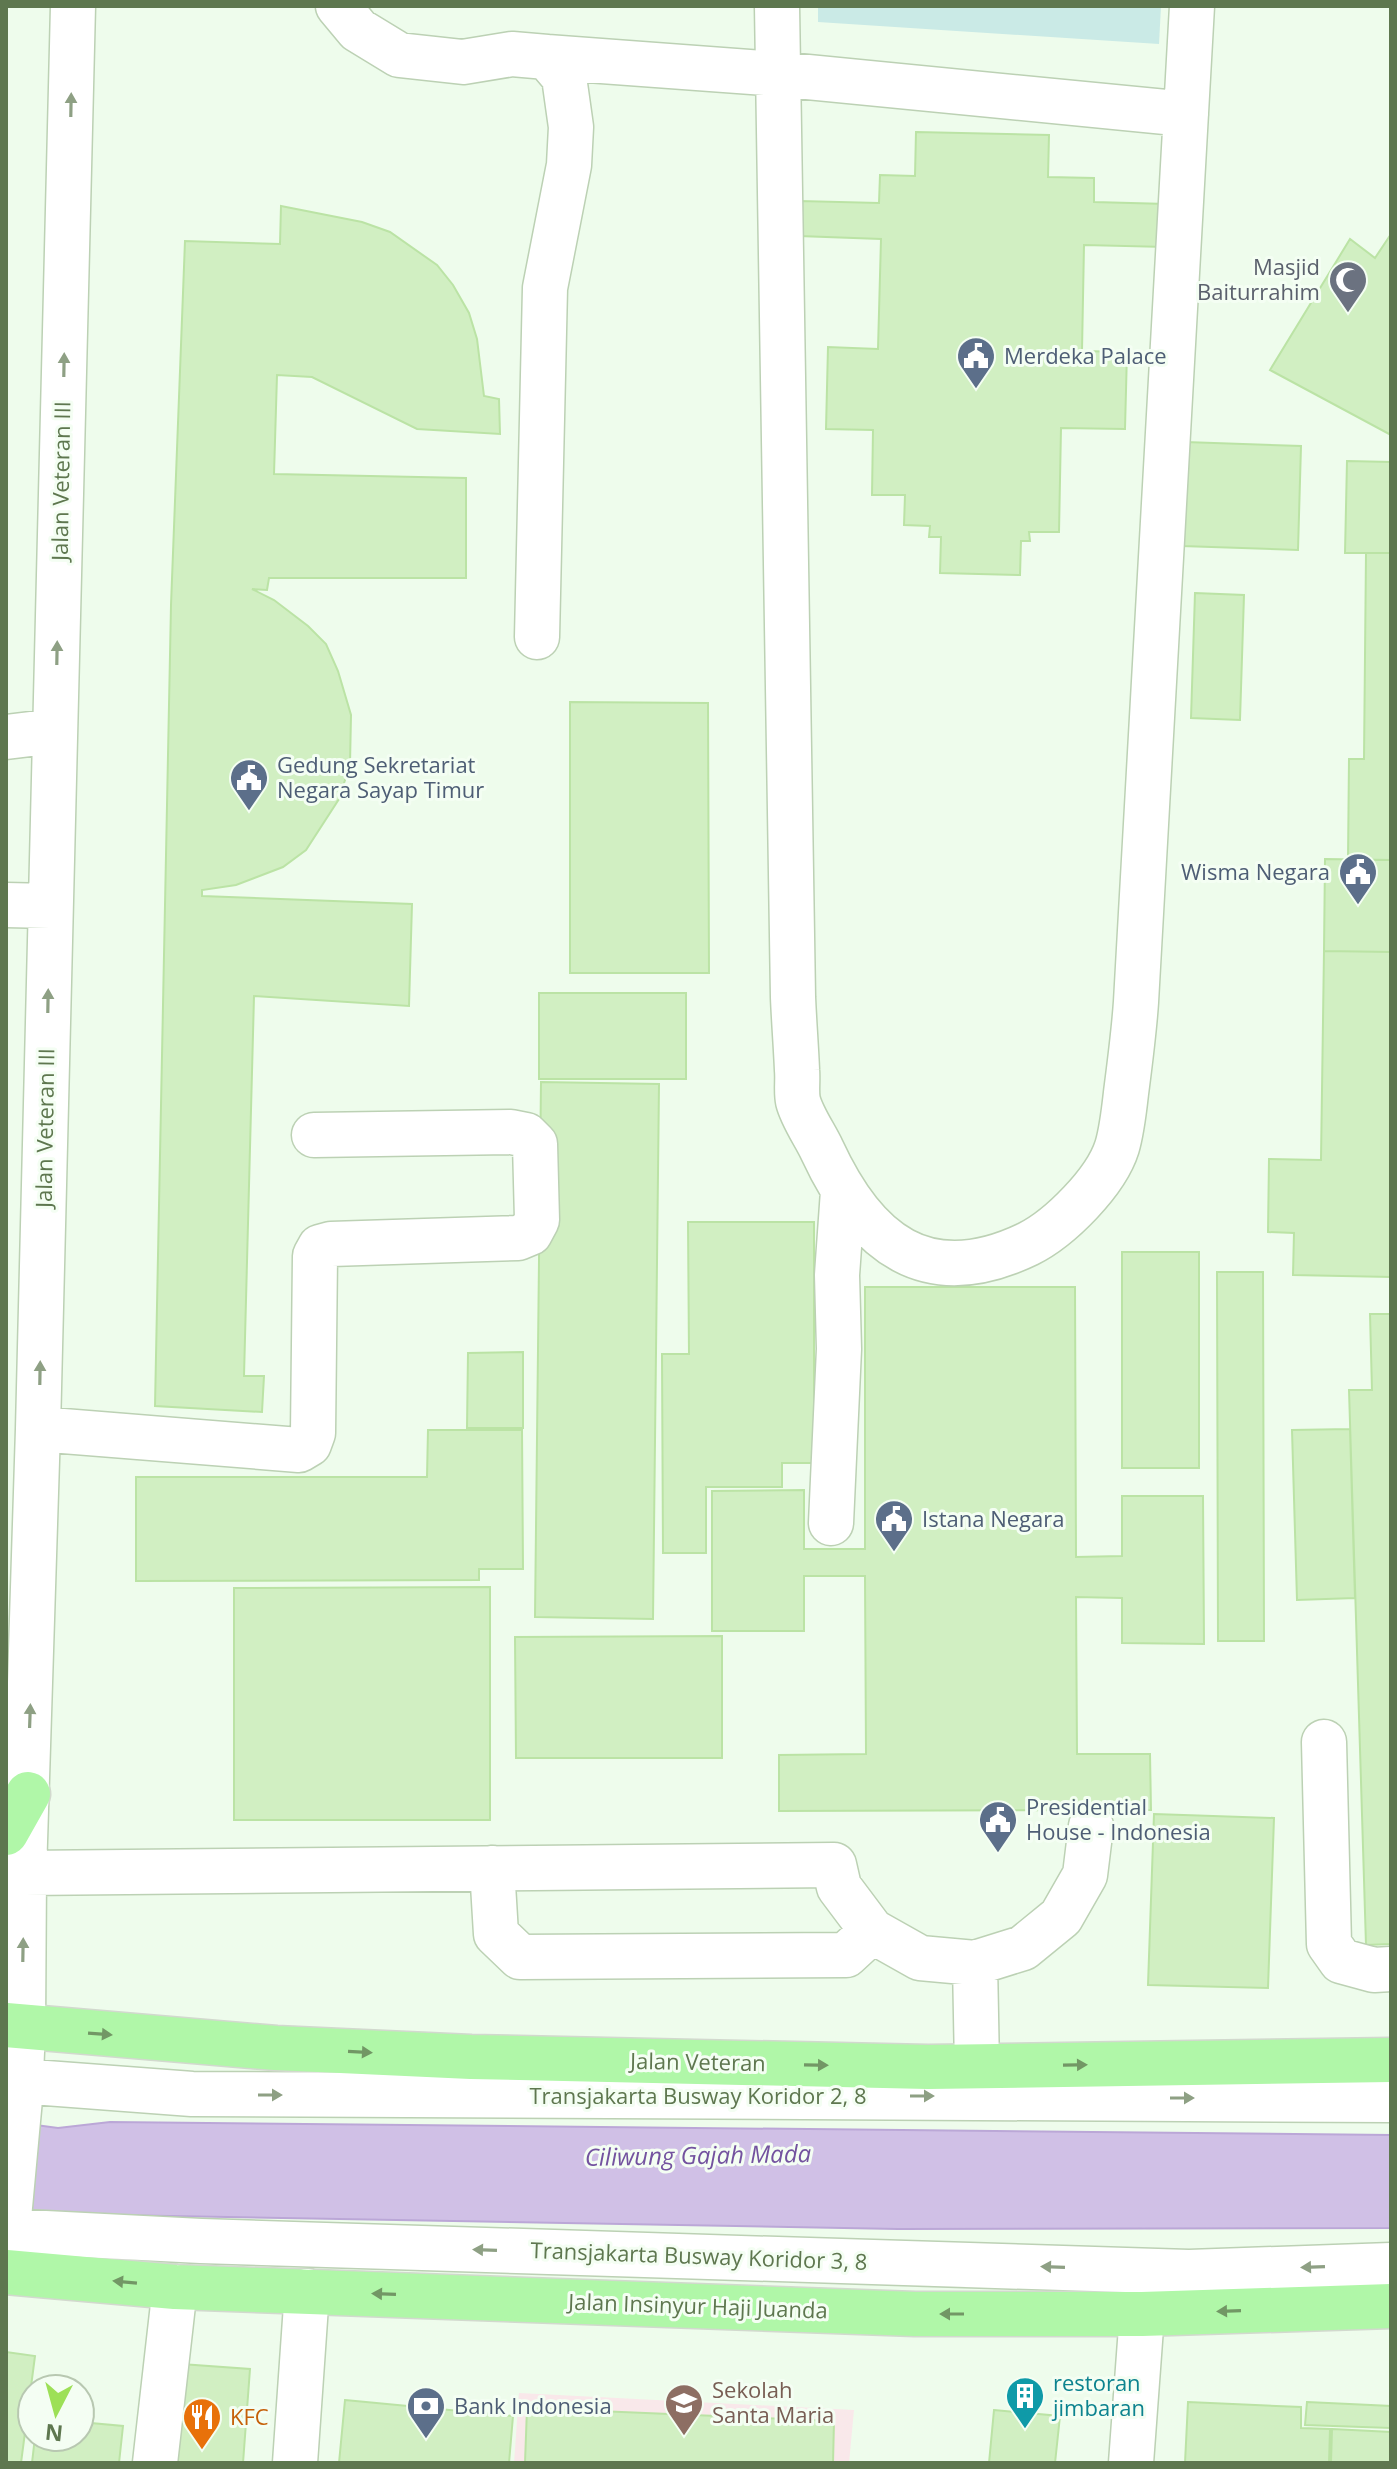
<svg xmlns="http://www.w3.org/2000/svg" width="1397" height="2469" font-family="'Open Sans',sans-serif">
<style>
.education{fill:#f9e8ea}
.green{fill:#caeae6}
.water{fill:#d0c0e6;stroke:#bba7d7;stroke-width:2}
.building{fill:#d1efc2;stroke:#bbe3a5;stroke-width:2}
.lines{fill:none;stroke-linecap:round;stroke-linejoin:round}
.minor-casing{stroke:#bcd1b4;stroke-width:47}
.major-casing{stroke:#d2d9ce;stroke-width:47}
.minor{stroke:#fff;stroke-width:44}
.major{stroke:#b0f7a8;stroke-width:44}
.oneway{fill:#8ea084}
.oneway2{fill:#729765}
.labels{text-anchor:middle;stroke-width:6;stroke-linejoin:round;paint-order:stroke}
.worship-label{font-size:22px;fill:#5b616d;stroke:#f4fef3;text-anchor:end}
.service-label{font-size:22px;fill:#4e5e75;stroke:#f4fef3;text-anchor:start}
.street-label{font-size:22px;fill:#5e774f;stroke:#f4fef3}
.culture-label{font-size:22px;fill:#0d838f;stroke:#f4fef3;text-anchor:start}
.education-label{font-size:22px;fill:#785e54;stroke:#f4fef3;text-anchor:start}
.food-label{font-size:22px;fill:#c56008;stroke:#f4fef3;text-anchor:start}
.water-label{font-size:24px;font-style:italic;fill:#73529f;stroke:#f4fef3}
</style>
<rect width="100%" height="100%" fill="#eefcec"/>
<path class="education" d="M519,2393L854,2410L849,2463H514Z"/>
<path class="green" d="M818,6H1161L1159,44L818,22Z"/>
<path class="water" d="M6,2121L58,2128L110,2122L1391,2135V2228L898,2229L54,2214L6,2209Z"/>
<path class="building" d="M916,132L1049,135L1048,177L1094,178V202L1167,204L1166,247L1084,245L1082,351L1127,352L1125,429L1061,428L1059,532H1029L1030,541H1021L1020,575L940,573L941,537H929L930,526L904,525L905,495H872L873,430L826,429L828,347L878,349L881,239L799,236L800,201L879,203L880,175L915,176Z
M281,206L362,222L390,232L437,265L453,285L469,313L477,339L484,396L499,399L500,434L417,429L312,377L277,375L274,474L466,478V578H269L267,590L252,589L274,600L308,626L326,644L338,671L351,715L350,764L339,799L306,850L283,867L236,885L202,890V896L412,904L409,1006L254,996L244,1376H264L262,1412L155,1406L171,605L185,241L280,244Z
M1391,234V435L1270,370L1350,239L1375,258Z
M1185,442L1301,446L1298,550L1182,546Z
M1347,461L1391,462V553H1345Z
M1366,553H1391V860H1348L1349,759H1364Z
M1195,593L1244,595L1240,720L1191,718Z
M570,702L708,703L709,973H570Z
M1325,859L1391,860V952L1324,951Z
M1324,951L1391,952V1277L1293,1275L1294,1233L1268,1232L1269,1159L1321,1160Z
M539,993H686V1079H539Z
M541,1082L659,1084L653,1619L535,1617Z
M688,1222H814V1463H782V1487H706V1553H663L662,1354H689Z
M1122,1252H1199V1468H1122Z
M1217,1272H1263L1264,1641H1218Z
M865,1287H1075L1076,1557L1122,1556V1496H1203L1204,1644L1122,1643V1598L1076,1597L1077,1754H1150L1151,1810L779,1811V1755L866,1754L865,1576H804V1631H712V1491L804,1490V1549H865Z
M1370,1314H1391V1944L1366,1945L1349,1390H1372Z
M523,1352V1428H467L468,1353Z
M1350,1429L1355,1598L1297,1600L1292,1430Z
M428,1430H522L523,1569H479V1580L136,1581V1477H427Z
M490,1587V1820H234V1588Z
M722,1636V1758H516L515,1637Z
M1154,1814L1274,1818L1268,1988L1148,1985Z
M6,2352L35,2356L21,2463H6Z
M167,2363L250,2369L243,2463H159Z
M345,2400L513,2416L509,2463H339Z
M1188,2402L1301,2407V2428L1330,2429L1329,2463H1185Z
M1307,2402L1391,2406V2428L1305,2425Z
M527,2408L834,2421L833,2463H525Z
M994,2410L1060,2416L1055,2463H989Z
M80,2422L123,2426L119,2463H32L35,2437H80Z
M1332,2429L1391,2432V2463H1331Z"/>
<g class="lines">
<defs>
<path id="minor" d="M338,6L358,30L399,55L463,62L512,54L547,57L564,77L571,127L569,165L545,288L537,637
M777,6L793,997C794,1022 796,1046 797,1070C798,1080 796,1092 798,1101C802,1117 815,1135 822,1150C865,1243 926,1293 1028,1244C1060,1228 1106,1182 1117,1147C1122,1130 1124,1111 1126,1093C1130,1062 1134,1032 1136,1002L1192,6
M547,57L777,74L1186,114
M6,737L55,731
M6,905L50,906
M38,1429L299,1450L309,1444L313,1433L315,1256L320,1247L331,1244L518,1238L530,1233L537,1220L535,1144L526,1135L511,1132L314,1135
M831,1523L839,1349L837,1275L843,1191
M1324,1742L1329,1944L1341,1961L1374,1970L1391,1969
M492,1868L496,1934L520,1957L846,1955L872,1931
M24,1873L834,1865L839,1887L872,1931L920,1958L975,1963L1023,1948L1061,1917L1085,1875L1091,1826
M975,1963L977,2067
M6,2080L192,2094L1391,2100
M6,2231L201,2241L1189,2272L1391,2265
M6,2250L20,2099L23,2028L24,1873L38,1429L73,6
M155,2463L175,2287
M295,2463L307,2291
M1131,2463L1142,2314"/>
<path id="major" d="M6,1833L28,1794
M6,2025L276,2048L471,2057L928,2067L1391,2060
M6,2272L175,2287L915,2314H1142L1391,2306"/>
</defs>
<use href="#minor" class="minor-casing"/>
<use href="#major" class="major-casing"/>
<use href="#minor" class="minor"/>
<use href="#major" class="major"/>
</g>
<defs><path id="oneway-solid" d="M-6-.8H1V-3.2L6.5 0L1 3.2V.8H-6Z" transform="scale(2)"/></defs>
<g class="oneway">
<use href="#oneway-solid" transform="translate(71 105) rotate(-89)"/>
<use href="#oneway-solid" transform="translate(64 365) rotate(-89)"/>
<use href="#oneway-solid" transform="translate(57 653) rotate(-89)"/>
<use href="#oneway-solid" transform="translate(48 1001) rotate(-89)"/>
<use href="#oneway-solid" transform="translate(40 1373) rotate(-89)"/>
<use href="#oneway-solid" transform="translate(30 1716) rotate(-88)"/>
<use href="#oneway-solid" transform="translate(23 1950) rotate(-89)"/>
<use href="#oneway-solid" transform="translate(270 2095)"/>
<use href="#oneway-solid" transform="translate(922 2096)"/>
<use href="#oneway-solid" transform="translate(1182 2098)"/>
<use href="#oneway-solid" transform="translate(485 2250) rotate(-178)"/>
<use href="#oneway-solid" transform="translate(1053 2267) rotate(-178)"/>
<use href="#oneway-solid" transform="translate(1313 2267) rotate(178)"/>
</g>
<g class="oneway2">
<use href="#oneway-solid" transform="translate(100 2034) rotate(4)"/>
<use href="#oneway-solid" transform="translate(360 2052) rotate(3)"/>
<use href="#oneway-solid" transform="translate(816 2065) rotate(1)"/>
<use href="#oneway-solid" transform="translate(1075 2065) rotate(-1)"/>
<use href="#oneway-solid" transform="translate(125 2282) rotate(-175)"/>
<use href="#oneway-solid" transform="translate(384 2294) rotate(-178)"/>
<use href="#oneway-solid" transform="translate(1229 2311) rotate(178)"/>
<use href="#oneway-solid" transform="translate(952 2314) rotate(-180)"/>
</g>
<defs>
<symbol id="mosque-pin" viewBox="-11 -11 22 30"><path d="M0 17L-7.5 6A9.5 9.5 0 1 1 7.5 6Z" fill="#6b7280" stroke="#f4fef3"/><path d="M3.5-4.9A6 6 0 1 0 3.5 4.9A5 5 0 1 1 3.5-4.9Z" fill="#fff"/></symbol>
<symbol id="civic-pin" viewBox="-11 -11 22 30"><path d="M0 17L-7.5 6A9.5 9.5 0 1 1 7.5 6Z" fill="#5c6f8a" stroke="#f4fef3"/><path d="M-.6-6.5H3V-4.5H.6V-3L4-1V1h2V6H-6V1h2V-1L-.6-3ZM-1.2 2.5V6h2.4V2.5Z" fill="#fff"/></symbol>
<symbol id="building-pin" viewBox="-11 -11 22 30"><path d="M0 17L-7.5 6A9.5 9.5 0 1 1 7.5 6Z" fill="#0f9aa8" stroke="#f4fef3"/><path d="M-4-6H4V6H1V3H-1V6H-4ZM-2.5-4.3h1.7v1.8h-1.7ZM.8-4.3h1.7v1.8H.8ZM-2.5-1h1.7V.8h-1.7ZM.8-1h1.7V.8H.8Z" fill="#fff"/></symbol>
<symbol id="school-pin" viewBox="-11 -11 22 30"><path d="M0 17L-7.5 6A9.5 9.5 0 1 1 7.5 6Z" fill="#8d6e63" stroke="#f4fef3"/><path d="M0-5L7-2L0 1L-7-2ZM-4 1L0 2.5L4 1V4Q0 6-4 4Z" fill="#fff"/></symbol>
<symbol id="bank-pin" viewBox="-11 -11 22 30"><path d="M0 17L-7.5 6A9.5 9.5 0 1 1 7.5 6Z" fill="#5c6f8a" stroke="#f4fef3"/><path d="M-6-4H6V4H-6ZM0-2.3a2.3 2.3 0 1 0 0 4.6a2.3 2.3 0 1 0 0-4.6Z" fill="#fff"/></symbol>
<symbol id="restaurant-pin" viewBox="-11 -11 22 30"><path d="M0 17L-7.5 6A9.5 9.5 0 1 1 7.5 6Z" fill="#e8710a" stroke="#f4fef3"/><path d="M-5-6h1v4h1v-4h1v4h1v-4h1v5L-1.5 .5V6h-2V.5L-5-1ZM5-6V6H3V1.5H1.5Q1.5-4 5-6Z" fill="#fff"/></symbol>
</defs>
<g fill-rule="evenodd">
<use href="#mosque-pin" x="1326" y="258" width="44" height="60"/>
<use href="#civic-pin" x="954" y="334" width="44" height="60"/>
<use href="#civic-pin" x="227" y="756" width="44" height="60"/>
<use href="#civic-pin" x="1336" y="850" width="44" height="60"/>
<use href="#civic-pin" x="872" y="1497" width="44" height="60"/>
<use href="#civic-pin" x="976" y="1798" width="44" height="60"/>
<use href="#building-pin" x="1003" y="2374" width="44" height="60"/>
<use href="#school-pin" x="662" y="2381" width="44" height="60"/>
<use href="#bank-pin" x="404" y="2384" width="44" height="60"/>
<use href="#restaurant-pin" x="180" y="2395" width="44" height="60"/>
</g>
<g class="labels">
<g class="worship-label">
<text x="1320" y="275">Masjid<tspan x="1320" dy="25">Baiturrahim</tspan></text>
</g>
<g class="service-label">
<text x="1004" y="364">Merdeka Palace</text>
<text x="277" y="773">Gedung Sekretariat<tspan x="277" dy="25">Negara Sayap Timur</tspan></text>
<text x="1330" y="880" text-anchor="end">Wisma Negara</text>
<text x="922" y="1527">Istana Negara</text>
<text x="1026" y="1815">Presidential<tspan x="1026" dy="25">House - Indonesia</tspan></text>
<text x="454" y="2414">Bank Indonesia</text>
</g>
<g class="street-label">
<text transform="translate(61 481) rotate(-89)" y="8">Jalan Veteran III</text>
<text transform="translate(45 1128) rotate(-89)" y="8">Jalan Veteran III</text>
<text transform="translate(698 2062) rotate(1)" y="8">Jalan Veteran</text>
<text x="698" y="2104">Transjakarta Busway Koridor 2, 8</text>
<text transform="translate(699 2256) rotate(2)" y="8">Transjakarta Busway Koridor 3, 8</text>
<text transform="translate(698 2306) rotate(2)" y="8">Jalan Insinyur Haji Juanda</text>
</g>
<g class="culture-label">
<text x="1053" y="2391">restoran<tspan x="1053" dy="25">jimbaran</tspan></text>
</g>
<g class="education-label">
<text x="712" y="2398">Sekolah<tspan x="712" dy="25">Santa Maria</tspan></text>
</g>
<g class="food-label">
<text x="230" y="2425">KFC</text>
</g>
<g class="water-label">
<text transform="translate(698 2156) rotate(-1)" y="8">Ciliwung Gajah Mada</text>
</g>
</g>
<rect width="1397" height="2469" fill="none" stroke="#5e774f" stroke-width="16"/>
<g transform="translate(56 2413) rotate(186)"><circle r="38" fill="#f4fef3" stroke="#b8c8b1" stroke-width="2"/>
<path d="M0-6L14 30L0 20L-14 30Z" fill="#9de057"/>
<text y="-12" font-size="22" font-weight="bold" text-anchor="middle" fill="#5e774f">N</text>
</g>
</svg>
